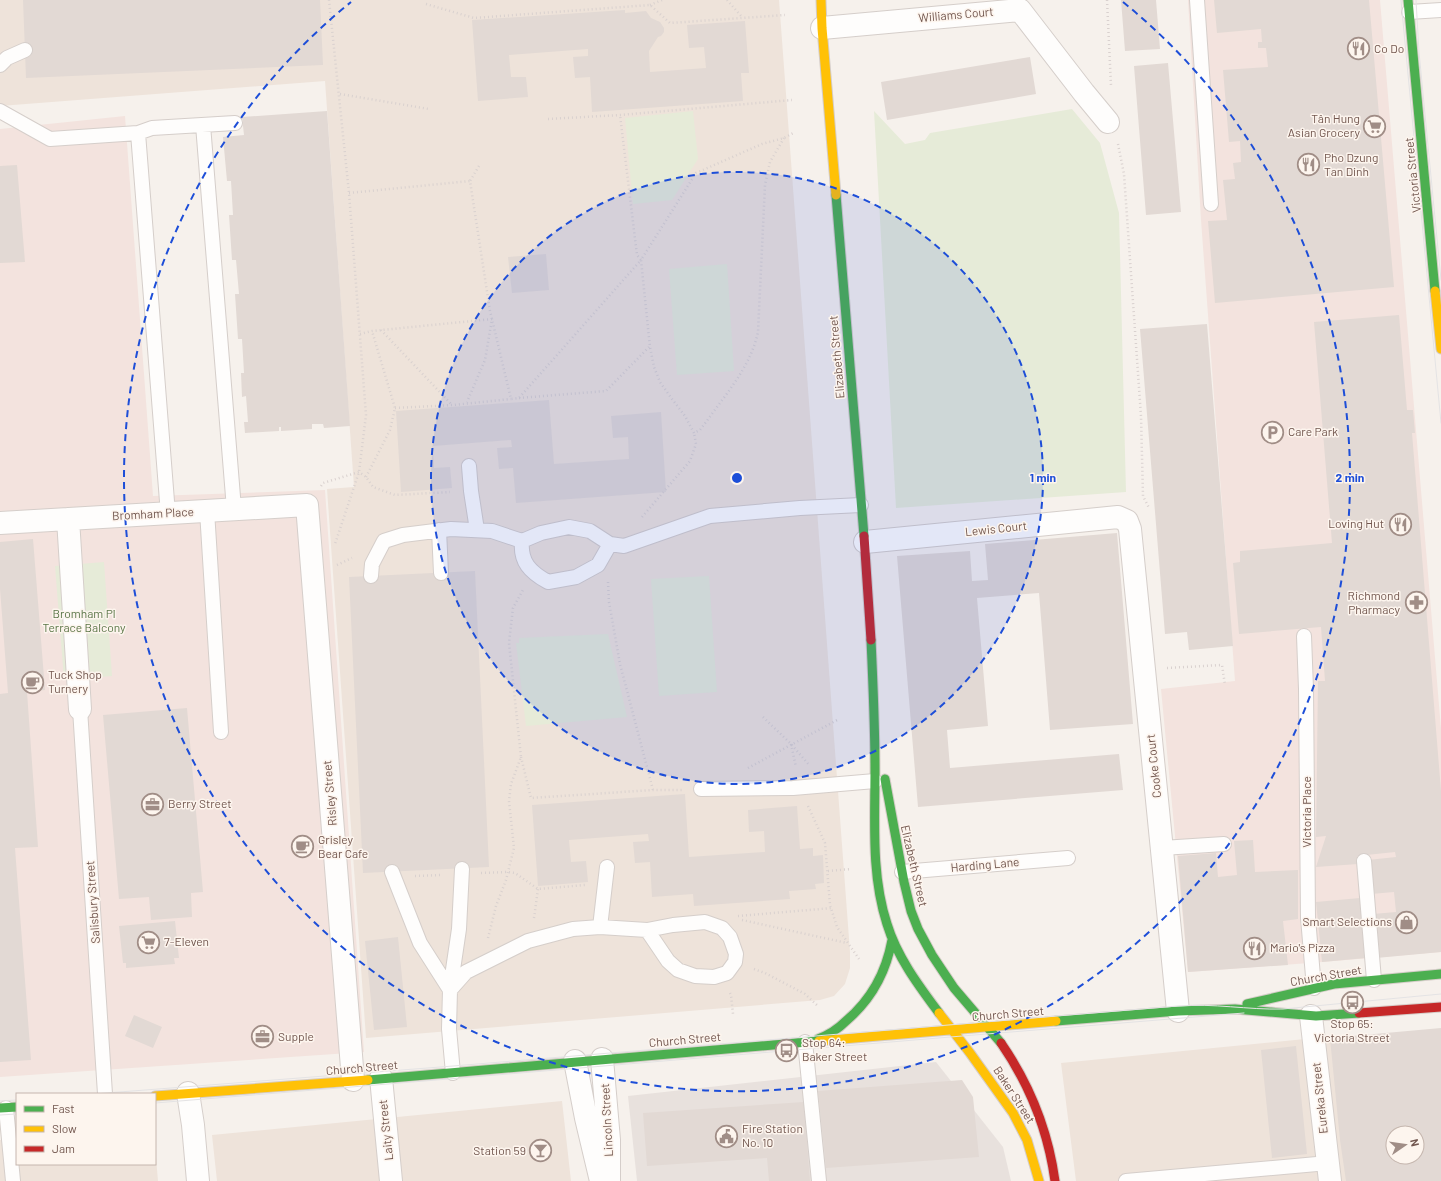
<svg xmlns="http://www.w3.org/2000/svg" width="1441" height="1181" font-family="Barlow,sans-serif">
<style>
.residential{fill:#eee3da}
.commercial{fill:#f3e3de}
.industrial{fill:#e8e1dd}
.green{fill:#e6ebd8}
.building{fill:#e2d9d4;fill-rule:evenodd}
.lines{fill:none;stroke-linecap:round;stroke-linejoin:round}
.lane-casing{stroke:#d5ceca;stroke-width:16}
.street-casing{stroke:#d5ceca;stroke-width:24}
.fast-casing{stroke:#d5cdc8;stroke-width:11}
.slow-casing{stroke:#d5cdc8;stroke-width:11}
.jam-casing{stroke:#d5cdc8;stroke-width:11}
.path{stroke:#d9d1cf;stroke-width:2.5;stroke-dasharray:1 3;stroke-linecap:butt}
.lane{stroke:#fefdfc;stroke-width:14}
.street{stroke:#fefdfc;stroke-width:22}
.fast{stroke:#4caf50;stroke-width:9}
.slow{stroke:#ffc107;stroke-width:9}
.jam{stroke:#c62828;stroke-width:9}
.tram{stroke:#e4e3e4;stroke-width:1}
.ring{fill:none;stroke:#1d4ed8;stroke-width:2;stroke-dasharray:7 5}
.labels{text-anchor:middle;stroke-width:3;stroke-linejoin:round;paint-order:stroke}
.street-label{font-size:12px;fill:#72574f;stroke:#fdf5ee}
.poi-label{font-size:12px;fill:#72574f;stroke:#fdf5ee;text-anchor:start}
.park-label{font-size:12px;fill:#5b7648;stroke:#fdf5ee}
.centre{fill:#1d4ed8;stroke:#fdf5ee;stroke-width:2}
.ring-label{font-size:12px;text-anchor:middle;font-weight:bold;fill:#1d4ed8;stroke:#fdf5ee;stroke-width:3;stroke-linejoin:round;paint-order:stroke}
</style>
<rect width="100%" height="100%" fill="#f6f1ec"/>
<path class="residential" d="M0,0H779L850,952V968L845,984L834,996L820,1000L366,1038L327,489L354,487L325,81L0,106Z
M1335,1036L1347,1181H1076L1061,1063Z
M562,1101L571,1181H217L212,1135Z
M17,1139V1164H155V1146L158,1181H0V1140Z"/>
<path class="commercial" d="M1188,0H1380L1441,729V952L1322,962L1188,972L1161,689L1235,681L1201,220Z
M125,116L153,496L325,490L364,1052L0,1077V129Z"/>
<path class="industrial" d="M936,1062L1003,1147L1011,1181H637L628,1096Z"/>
<path class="green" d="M1072,109L1100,143L1119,213L1126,492L896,508L874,111L905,144L925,140L930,133Z
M693,111L698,159L672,200L633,204L625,118Z
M727,264L734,371L677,375L669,269Z
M104,562L112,676L64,680L55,566Z
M709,576L717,692L659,696L651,579Z
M608,634L627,717L526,726L516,643H519V638Z"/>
<path class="building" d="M23,0H320L323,65L26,78Z
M1121,0H1156L1160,49L1125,51Z
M1214,0H1369L1394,287L1215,303L1208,221L1227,220L1223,180L1235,179L1233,163L1241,162L1240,141L1229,142L1223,70L1268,67L1266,48H1258V42H1262L1261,29L1217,33Z
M625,10V13L646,11L651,18L660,22L664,28V32L661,36L658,37L649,51L650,72L706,68L704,47L689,48L687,25L745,21L749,73H741L743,101L592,112L590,77L575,78L573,57L588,56V49L509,55L511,77H526L528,97L478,101L472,20Z
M1030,57L1036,94L887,120L881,82Z
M1168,63L1181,212L1146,215L1134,66Z
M327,111L350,426L324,428L323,424H312V429L281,431V427H279V431L245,433L244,422H248L246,396L242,397L241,373H244L242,339H238L235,294H239L236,260H232L229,215H233L231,181H227L223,137L244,135L242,117Z
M17,165L25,262L0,263V166Z
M546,254L549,290L512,293L508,257Z
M1399,315L1407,410H1413L1415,433H1412L1441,791V952L1376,958L1373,914L1396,912L1394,892L1371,894L1368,860L1396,857L1395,852L1357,856L1358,864L1316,867L1326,836L1316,837L1318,681H1325L1321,627L1239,634L1233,563L1240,562V551L1332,543L1314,322Z
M1207,324L1233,646L1189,650L1187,632L1165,634L1140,329Z
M549,400L554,464L629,459L628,437L613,438L611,416L661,412L666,492L516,503L513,468L499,469L497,448L512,447L511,440L433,446L434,468L450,467L452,488L401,492L396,411Z
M1117,533L1133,724L1050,730L1039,593L977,598L988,726L947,730L950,768L1119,754L1123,790L918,807L897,556L970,551L972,581L988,580L985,544Z
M33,539L45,690L27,692L38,847L15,848L31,1060L0,1062V694L8,693L0,589V542Z
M475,571L489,867L363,873L349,577Z
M187,708L203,892L191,893L192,917L151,920L149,897L119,899L103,715Z
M685,794L689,857L765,852L764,831L749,832L748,810L797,806L800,849L813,848V856L823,855L824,883L815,884L816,889L789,891L790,899L694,906L693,894L652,897L650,862L635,863L633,842L649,841L648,834L569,840L571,862L586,861L588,882L538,886L532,805Z
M1253,840L1255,872L1298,870V919L1283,921L1288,965L1188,972L1178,856L1216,853L1218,877L1237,875L1234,841Z
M1360,898L1366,958L1322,962L1316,902Z
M175,921L179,958H174L175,964L126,968V963H123L119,926Z
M398,937L407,1027L374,1030L365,941Z
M134,1015L162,1027L153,1048L125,1036Z
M1441,1028V1181H1346L1340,1140L1330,1038ZM1393,1133H1417V1157H1393Z
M1296,1046L1307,1154L1272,1158L1261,1050Z
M962,1080L973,1097L979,1157L826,1168L818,1091Z
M804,1102L810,1181H769L767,1158L647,1166L643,1113Z"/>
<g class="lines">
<defs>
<path id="lane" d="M1197,0L1211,204
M1409,12L1441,10
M0,65L7,58L25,50
M0,111L50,139L138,133L152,128L235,123
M203,125L234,509
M138,133L168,514
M469,466L471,491L477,530
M207,511L221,732
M439,530L441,573
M610,544L598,565L576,577L548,582C530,572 520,562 522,541L541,533L569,527L590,531L610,544L624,546L710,516L800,508L861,505
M371,576L372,564L384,541L403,535L451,529L492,531L522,541
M1304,636L1306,689L1308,918L1314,988
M80,709L105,1094
M701,789L793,788L875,781
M1162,848L1224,844
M1364,861L1374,980
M392,872L420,943L450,990L466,972L528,941L573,929L600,927L647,930L673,925L705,922L722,928L730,937L736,954L735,962L727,973L714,977L695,976L678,970L668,961L647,930
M902,872L1068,858
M600,927L607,867
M805,1042L819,1181
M453,1073L449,1029L450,990L459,929L462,869
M6,1108L13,1181
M1126,1181L1328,1163"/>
<path id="street" d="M822,28L1020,10L1084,93L1108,122
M68,519L80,709
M0,523L307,505L353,1080
M865,542L1118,517L1127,521L1130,529L1178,1011
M1311,1016L1330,1181
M602,1059L609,1140V1181
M575,1061L586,1118L601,1181
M381,1078L391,1181
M188,1093L193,1125L198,1181"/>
<path id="fast" d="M1408,0L1435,291
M836,195L864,536
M871,640C873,683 875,727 875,770C875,822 871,875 887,924C897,957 919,986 939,1013
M885,779L904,882L911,911L918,929L932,955L954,988L1001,1043
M1247,1004L1334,984L1441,974
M1056,1021L1178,1011L1235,1009L1316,1016L1359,1013
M818,1039C829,1035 838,1029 846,1021C872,999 886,973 892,940
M368,1080L819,1041
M0,1108L17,1107"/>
<path id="slow" d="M821,0L822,28L836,195
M1435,291L1441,349
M939,1013L970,1053L1013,1113L1027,1140L1039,1181
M819,1041L1056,1021
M155,1096L368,1080"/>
<path id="jam" d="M864,536L871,640
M1359,1013L1441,1007
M1001,1043C1030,1085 1048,1130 1055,1181"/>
</defs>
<use href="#lane" class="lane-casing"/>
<use href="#street" class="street-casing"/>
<use href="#fast" class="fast-casing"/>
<use href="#slow" class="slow-casing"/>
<use href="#jam" class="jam-casing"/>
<path class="path" d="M329,0L349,193L366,415L359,472L335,544
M727,0L742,17
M1107,0L1111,86
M426,4L474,18L650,5L670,23L785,15
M650,5L662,0
M340,94L429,109
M548,119L620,115L792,100
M784,138L770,162L765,185L758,332C751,366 726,394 706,422L700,430L694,433L685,416L672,399L660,382L654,367L650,347L641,260L696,173L762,144L784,138L795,132
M1118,144L1124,174L1141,416L1143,496L1149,508
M479,166L470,181L490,311L511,399L519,398L641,260L637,255L620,115
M349,193L470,181
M381,330L452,405
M360,334L372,331L492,319L485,360L467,402
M519,398L606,391L649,347
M395,408L453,405L511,399
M366,477L390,430L395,408L372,331
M321,486L323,483L359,472L366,477L373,487L395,495L450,492
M642,517L690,461L696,444L694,433
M337,565L352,558
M608,582L609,602L620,664L653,790
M1167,668L1222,665L1225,685
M763,717L791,744L810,766
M791,744L796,767
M521,757L531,798L653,790H682
M748,768L839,719
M808,806L825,843L830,905L837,927L859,959
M828,871L851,869
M481,873L508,872L515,873L538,889L585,885
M415,876L442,875
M738,916L832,908
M534,918L538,889
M742,920L847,943
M488,938L496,906L506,880L514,848L509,801L511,784L521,757L509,643L513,608L523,590
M754,969L765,973L805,994L819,1007
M730,993L731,995L733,1014"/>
<use href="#lane" class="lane"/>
<use href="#street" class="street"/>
<use href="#fast" class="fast"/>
<use href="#slow" class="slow"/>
<use href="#jam" class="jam"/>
<path class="tram" d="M1401,0L1441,423
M1416,0L1419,52L1441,280
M94,1094L453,1066L1178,1006C1213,1003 1248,1010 1283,1009L1441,994
M0,1101L17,1100
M155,1103C518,1074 881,1042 1244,1013
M0,1115L17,1114"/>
</g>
<circle cx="737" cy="478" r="306" fill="#1d4ed8" fill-opacity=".12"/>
<g class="ring">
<circle cx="737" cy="478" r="306"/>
<path d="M1123 2A613 613 0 1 1 351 2"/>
</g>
<defs>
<symbol id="restaurant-ring" viewBox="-11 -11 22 22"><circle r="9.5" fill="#fdf5ee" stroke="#a08d86" stroke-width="1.5"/><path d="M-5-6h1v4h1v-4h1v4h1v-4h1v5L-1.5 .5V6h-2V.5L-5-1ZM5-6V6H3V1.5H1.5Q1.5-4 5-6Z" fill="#a08d86"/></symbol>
<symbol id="supermarket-ring" viewBox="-11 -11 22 22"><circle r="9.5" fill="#fdf5ee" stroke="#a08d86" stroke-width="1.5"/><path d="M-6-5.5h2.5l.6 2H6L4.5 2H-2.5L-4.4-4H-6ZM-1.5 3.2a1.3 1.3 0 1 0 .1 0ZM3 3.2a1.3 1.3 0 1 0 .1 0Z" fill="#a08d86"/></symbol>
<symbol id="parking-ring" viewBox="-11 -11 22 22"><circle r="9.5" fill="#fdf5ee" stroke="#a08d86" stroke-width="1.5"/><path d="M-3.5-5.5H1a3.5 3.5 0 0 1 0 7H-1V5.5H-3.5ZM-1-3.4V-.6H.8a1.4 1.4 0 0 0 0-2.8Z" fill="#a08d86"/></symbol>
<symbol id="pharmacy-ring" viewBox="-11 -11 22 22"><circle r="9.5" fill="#fdf5ee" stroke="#a08d86" stroke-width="1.5"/><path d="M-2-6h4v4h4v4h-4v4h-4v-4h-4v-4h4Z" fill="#a08d86"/></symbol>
<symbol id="cafe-ring" viewBox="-11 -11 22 22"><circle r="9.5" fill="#fdf5ee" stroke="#a08d86" stroke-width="1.5"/><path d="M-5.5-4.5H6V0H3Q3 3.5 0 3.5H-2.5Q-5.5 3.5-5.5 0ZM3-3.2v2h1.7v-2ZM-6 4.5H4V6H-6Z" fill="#a08d86"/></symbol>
<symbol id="office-ring" viewBox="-11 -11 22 22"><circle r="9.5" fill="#fdf5ee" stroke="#a08d86" stroke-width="1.5"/><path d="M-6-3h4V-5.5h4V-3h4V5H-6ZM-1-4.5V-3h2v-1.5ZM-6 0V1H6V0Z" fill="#a08d86"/></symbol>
<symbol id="shop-ring" viewBox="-11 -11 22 22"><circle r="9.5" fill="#fdf5ee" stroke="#a08d86" stroke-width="1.5"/><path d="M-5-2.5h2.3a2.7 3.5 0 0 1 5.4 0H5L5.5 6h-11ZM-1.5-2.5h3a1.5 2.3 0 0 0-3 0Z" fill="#a08d86"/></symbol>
<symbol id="bus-ring" viewBox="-11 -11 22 22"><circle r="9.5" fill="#fdf5ee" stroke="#a08d86" stroke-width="1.5"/><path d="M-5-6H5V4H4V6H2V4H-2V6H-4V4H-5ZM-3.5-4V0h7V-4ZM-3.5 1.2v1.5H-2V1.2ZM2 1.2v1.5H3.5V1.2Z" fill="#a08d86"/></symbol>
<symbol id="civic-ring" viewBox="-11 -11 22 22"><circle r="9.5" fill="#fdf5ee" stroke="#a08d86" stroke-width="1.5"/><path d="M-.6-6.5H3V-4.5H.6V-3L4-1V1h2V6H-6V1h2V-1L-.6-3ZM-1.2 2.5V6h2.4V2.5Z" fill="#a08d86"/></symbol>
<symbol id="bar-ring" viewBox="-11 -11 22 22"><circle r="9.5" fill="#fdf5ee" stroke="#a08d86" stroke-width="1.5"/><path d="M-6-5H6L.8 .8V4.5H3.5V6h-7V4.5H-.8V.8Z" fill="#a08d86"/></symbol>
</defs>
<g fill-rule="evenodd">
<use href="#restaurant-ring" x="1346" y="36" width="25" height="25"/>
<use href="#supermarket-ring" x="1362" y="114" width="25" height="25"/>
<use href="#restaurant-ring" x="1296" y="152" width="25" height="25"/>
<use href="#parking-ring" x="1260" y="420" width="25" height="25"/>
<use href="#restaurant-ring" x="1388" y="512" width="25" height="25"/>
<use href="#pharmacy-ring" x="1404" y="590" width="25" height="25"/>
<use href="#cafe-ring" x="20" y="670" width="25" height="25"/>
<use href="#office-ring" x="140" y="792" width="25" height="25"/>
<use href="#cafe-ring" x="290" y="834" width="25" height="25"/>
<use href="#shop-ring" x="1394" y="910" width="25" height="25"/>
<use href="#supermarket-ring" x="136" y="930" width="25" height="25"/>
<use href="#restaurant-ring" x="1242" y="936" width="25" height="25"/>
<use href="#bus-ring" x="1340" y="990" width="25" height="25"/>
<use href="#office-ring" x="250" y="1024" width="25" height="25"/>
<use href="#bus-ring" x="774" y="1038" width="25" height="25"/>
<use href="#civic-ring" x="714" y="1124" width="25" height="25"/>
<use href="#bar-ring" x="528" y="1138" width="25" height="25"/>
</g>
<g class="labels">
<g class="street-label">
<text transform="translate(956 15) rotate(-5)" y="4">Williams Court</text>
<text transform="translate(1413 175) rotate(-96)" y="4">Victoria Street</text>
<text transform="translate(837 357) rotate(-95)" y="4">Elizabeth Street</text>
<text transform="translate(153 514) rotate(-3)" y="4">Bromham Place</text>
<text transform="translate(996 529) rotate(-6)" y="4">Lewis Court</text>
<text transform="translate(1154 766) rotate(-96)" y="4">Cooke Court</text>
<text transform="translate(330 793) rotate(-95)" y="4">Risley Street</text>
<text transform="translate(1307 812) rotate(-90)" y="4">Victoria Place</text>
<text transform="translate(985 865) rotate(-5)" y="4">Harding Lane</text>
<text transform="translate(914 866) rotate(77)" y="4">Elizabeth Street</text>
<text transform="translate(93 902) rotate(-94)" y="4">Salisbury Street</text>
<text transform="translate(1326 976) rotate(-10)" y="4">Church Street</text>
<text transform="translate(1008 1014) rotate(-5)" y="4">Church Street</text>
<text transform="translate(685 1040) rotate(-5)" y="4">Church Street</text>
<text transform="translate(362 1068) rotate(-5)" y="4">Church Street</text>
<text transform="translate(1014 1095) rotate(57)" y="4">Baker Street</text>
<text transform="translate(1320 1098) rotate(-96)" y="4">Eureka Street</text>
<text transform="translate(607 1120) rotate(-93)" y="4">Lincoln Street</text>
<text transform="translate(386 1130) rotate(-96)" y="4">Laity Street</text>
</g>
<g class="poi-label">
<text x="1374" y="53">Co Do</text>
<text x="1360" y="123" text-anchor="end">Tân Hung<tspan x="1360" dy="14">Asian Grocery</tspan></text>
<text x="1324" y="162">Pho Dzung<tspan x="1324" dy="14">Tan Dinh</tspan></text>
<text x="1288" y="436">Care Park</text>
<text x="1384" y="528" text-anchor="end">Loving Hut</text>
<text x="1400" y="600" text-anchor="end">Richmond<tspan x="1400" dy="14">Pharmacy</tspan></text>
<text x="48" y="679">Tuck Shop<tspan x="48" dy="14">Turnery</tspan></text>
<text x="168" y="808">Berry Street</text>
<text x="318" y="844">Grisley<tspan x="318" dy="14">Bear Cafe</tspan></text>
<text x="1392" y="926" text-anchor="end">Smart Selections</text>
<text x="164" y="946">7-Eleven</text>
<text x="1270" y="952">Mario's Pizza</text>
<text x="1352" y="1028" text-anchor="middle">Stop 65:<tspan x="1352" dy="14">Victoria Street</tspan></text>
<text x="278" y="1041">Supple</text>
<text x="802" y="1047">Stop 64:<tspan x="802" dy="14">Baker Street</tspan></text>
<text x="742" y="1133">Fire Station<tspan x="742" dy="14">No. 10</tspan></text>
<text x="526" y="1155" text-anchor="end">Station 59</text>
</g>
<g class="park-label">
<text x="84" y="618">Bromham Pl<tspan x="84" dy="14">Terrace Balcony</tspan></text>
</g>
</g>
<circle cx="737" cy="478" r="6" class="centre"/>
<g class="ring-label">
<text x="1043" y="482">1 min</text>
<text x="1350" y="482">2 min</text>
</g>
<rect x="16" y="1093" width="140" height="72" fill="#fdf5ee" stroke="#c5b6ae"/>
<rect x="24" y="1106" width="20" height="6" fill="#4caf50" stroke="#c5b6ae"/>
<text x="52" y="1113" font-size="12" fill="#72574f">Fast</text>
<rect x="24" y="1126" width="20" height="6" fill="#ffc107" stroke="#c5b6ae"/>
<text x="52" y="1133" font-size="12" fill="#72574f">Slow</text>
<rect x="24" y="1146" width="20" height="6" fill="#c62828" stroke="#c5b6ae"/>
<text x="52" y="1153" font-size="12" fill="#72574f">Jam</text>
<g transform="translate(1405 1145) rotate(77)"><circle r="19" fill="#fdf5ee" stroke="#c5b6ae"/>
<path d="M0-3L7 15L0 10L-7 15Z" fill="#a08d86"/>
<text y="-6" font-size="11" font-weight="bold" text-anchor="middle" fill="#72574f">N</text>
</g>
</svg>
